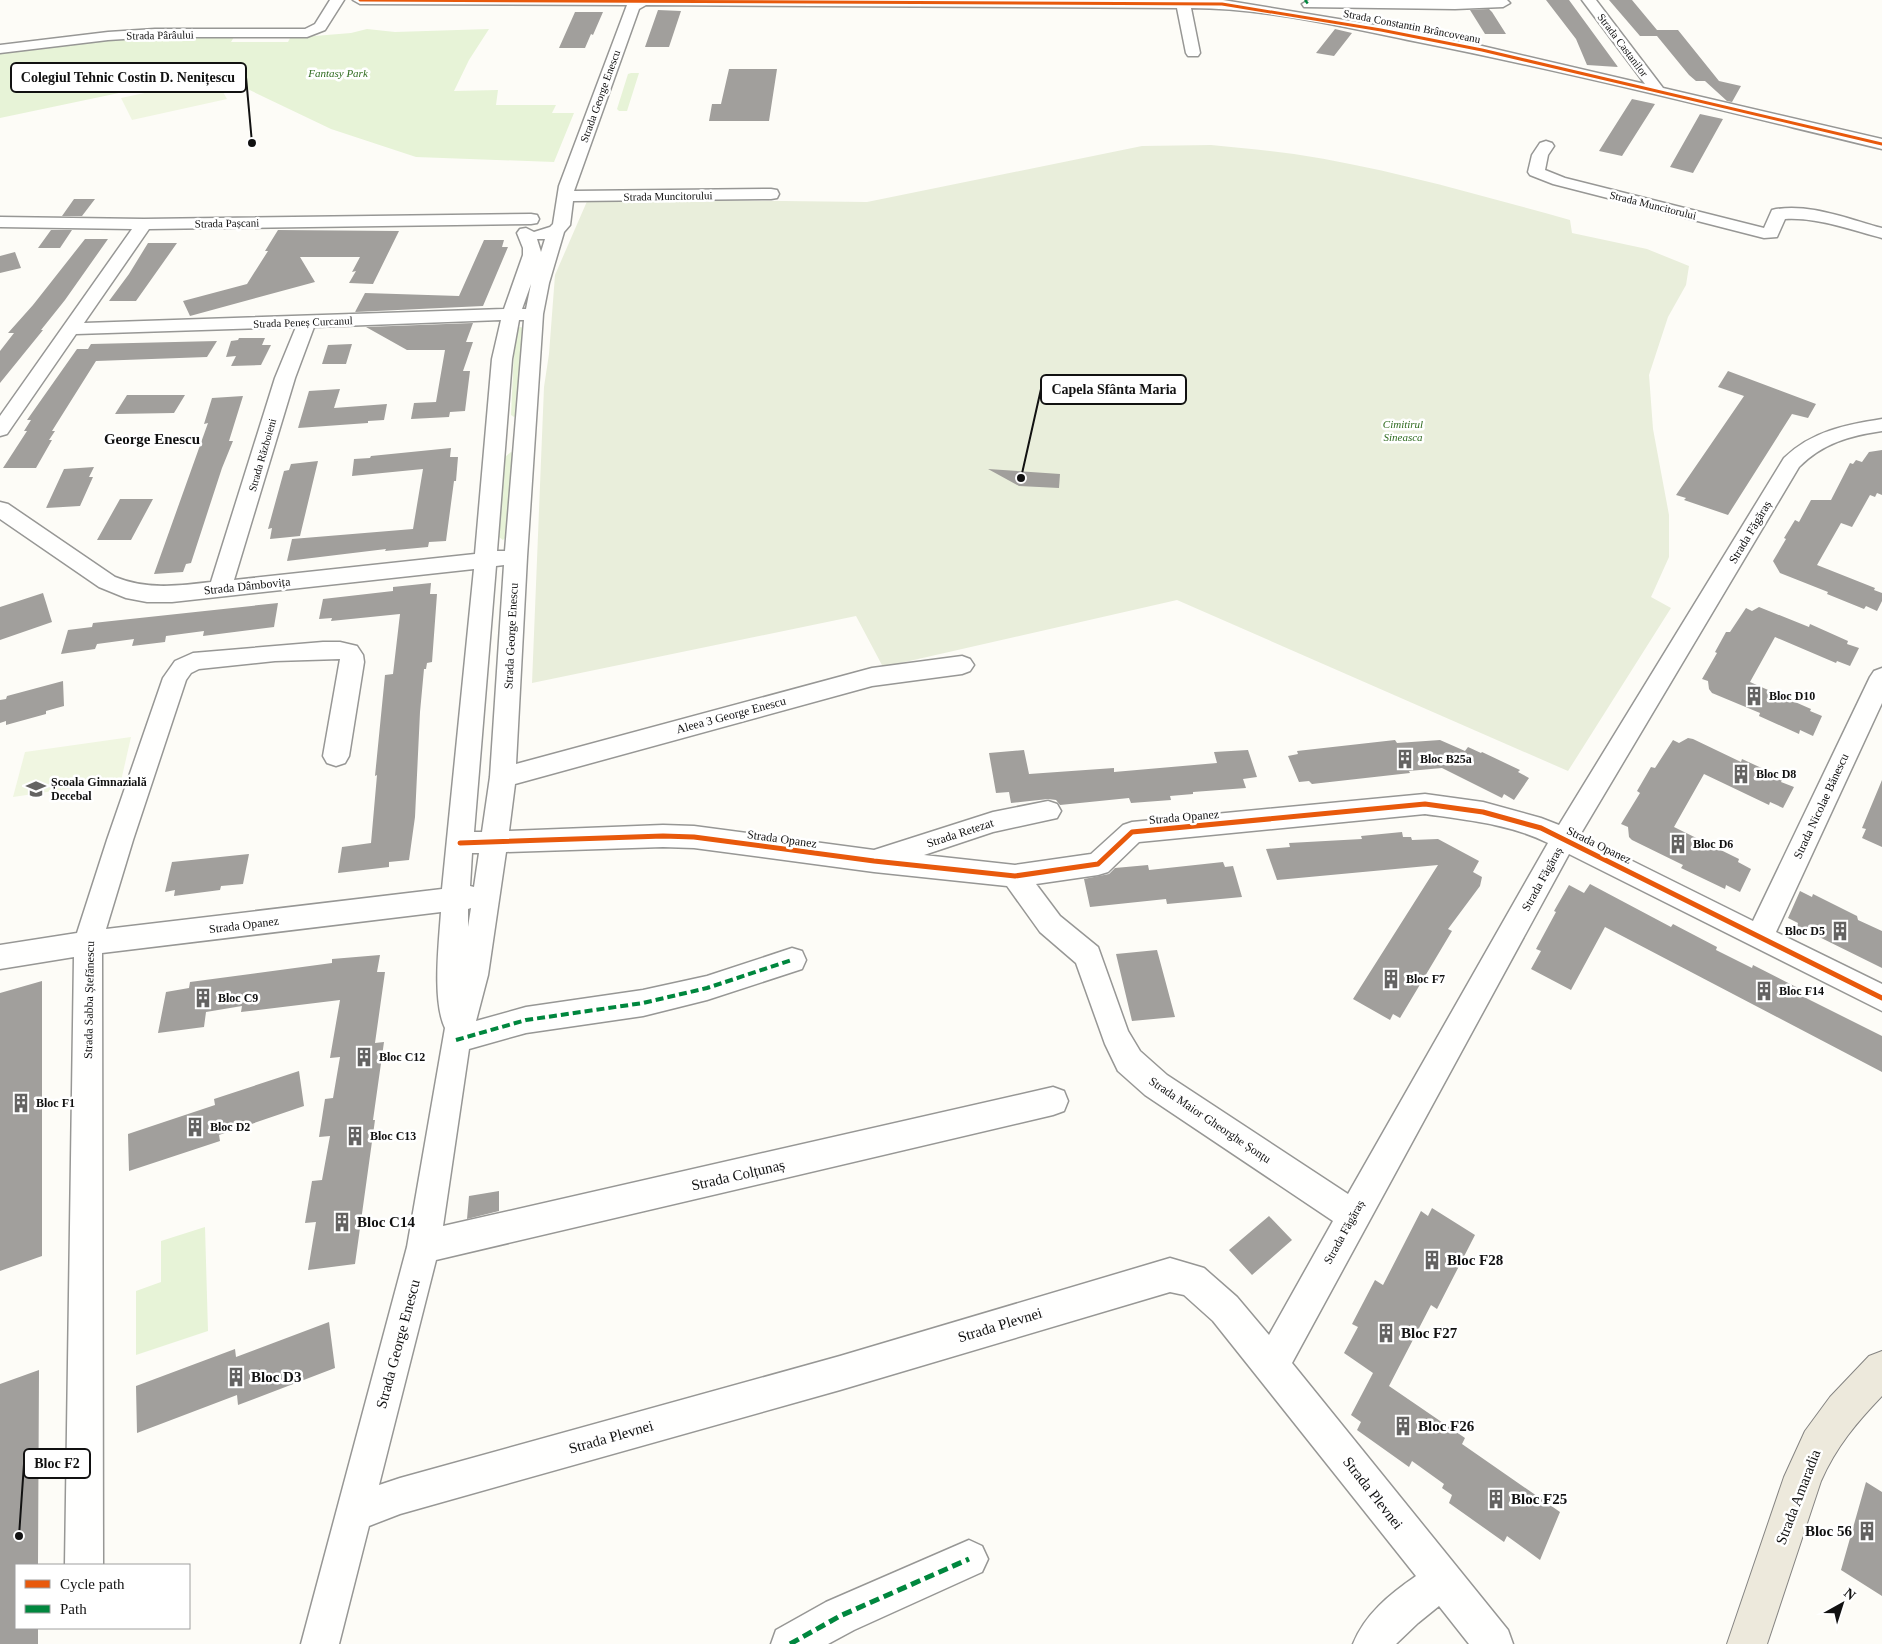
<svg xmlns="http://www.w3.org/2000/svg" width="1882" height="1644" font-family="'Times New Roman',serif">
<style>
.green{fill:#e7f3d7}
.cemetery{fill:#e9eedb}
.pitch{fill:#f0f6e1}
.building{fill:#a19f9c}
.lines{fill:none;stroke-linecap:round;stroke-linejoin:round}
.minor-casing{stroke:#979795;stroke-width:3}
.major-casing{stroke:#858482;stroke-width:2}
.minor{fill:#fffffe;fill-rule:evenodd}
.major{fill:#ede9dc;fill-rule:evenodd}
.quiet-far2{stroke:#00873e;stroke-width:2.5;stroke-dasharray:4.5 2.5;stroke-linecap:butt}
.quiet-far1{stroke:#00873e;stroke-width:4;stroke-dasharray:8 4;stroke-linecap:butt}
.quiet{stroke:#00873e;stroke-width:5;stroke-dasharray:10 5;stroke-linecap:butt}
.cycleway-far1-casing{stroke:#fff;stroke-width:5}
.cycleway-casing{stroke:#fff;stroke-width:8}
.cycleway-far1{stroke:#e8590c;stroke-width:3}
.cycleway{stroke:#e8590c;stroke-width:5}
.labels{text-anchor:middle;stroke-width:5;stroke-linejoin:round;paint-order:stroke}
.far-street-label{font-size:11px;fill:#111;stroke:#fff}
.far-park-label{font-size:11px;font-style:italic;fill:#2f6b1f;stroke:#fff}
.street-label{font-size:12px;fill:#111;stroke:#fff}
.poi-label{font-size:12px;font-weight:bold;fill:#111;stroke:#fff;text-anchor:start}
.far-district-label{font-size:15px;font-weight:bold;fill:#111;stroke:#fff}
.near-street-label{font-size:15px;fill:#111;stroke:#fff}
.near-poi-label{font-size:15px;font-weight:bold;fill:#111;stroke:#fff;text-anchor:start}
.leader{fill:none;stroke:#111;stroke-width:2}
.callout-dot{fill:#111;stroke:#fff;stroke-width:2}
.callout{fill:#fff;stroke:#111;stroke-width:2}
.callout-label{font-size:14px;text-anchor:middle;font-weight:bold;fill:#111}
</style>
<rect width="100%" height="100%" fill="#fdfcf7"/>
<path class="green" d="M367,29L395,32L489,29L469,60L454,91L498,90L496,105H556L552,113H574L554,162L416,157L331,129L214,73L0,118V52L113,40L234,37L231,42H288L290,38L351,33Z
M631,73H639L627,111H619L617,109L628,74Z
M520,327L524,328L517,415L514,417L511,415L515,329Z
M511,452L515,455L507,536L503,540L499,537L505,457Z
M205,1227L208,1331L136,1355V1291L161,1282V1241Z"/>
<path class="cemetery" d="M1211,145C1238,148 1266,150 1294,154C1387,168 1479,195 1570,220L1572,233L1647,249L1689,266L1686,285L1668,317L1649,375L1653,429L1669,515V557L1651,597L1671,608L1568,771L1177,600L883,667L856,616L532,683L544,387L549,354L555,275L588,199L867,202L1142,146Z"/>
<path class="pitch" d="M215,78L227,99L132,120L121,98Z
M131,737L121,781L13,797L25,752Z"/>
<path class="building" d="M1546,0H1569L1618,67L1587,65L1576,39Z
M1609,0H1632L1657,30H1678L1719,81L1741,86L1732,102L1727,101L1705,81H1696L1689,75L1657,36H1640Z
M1489,9L1492,12L1506,34H1485L1470,10Z
M658,10L681,11L669,47H645Z
M575,12H603L593,35L591,34L585,48H559Z
M1335,29L1352,33L1334,56L1316,53Z
M729,69H777L769,121H709L712,104H721Z
M1632,99L1655,104L1622,156L1599,151Z
M1700,114L1723,119L1693,173L1670,167Z
M74,199H95L82,216H62Z
M51,230H72L60,248H38Z
M278,230L399,231L373,284L349,283L356,271L352,272L360,257H300L315,282L190,316L183,301L247,284L268,251H265Z
M85,239H108L65,300L41,330H43L0,383V351L14,333H8L33,305Z
M484,240H504L502,247H508L483,306L355,312L365,293L459,296Z
M148,243H177L136,301H109L129,274Z
M15,252L21,268L0,273V256Z
M473,323L466,342H473L463,371H470L465,411L450,412L449,417L411,419L414,403L436,402L445,350H407L366,327Z
M239,338H265L262,345H271L261,365L231,366L236,356L226,357L231,341L238,340Z
M217,341L207,357L96,361L52,431H55L49,440H52L36,468H3L27,431H24L31,420H27L77,349H88L91,344Z
M352,344L346,364H322L328,345Z
M1728,371L1816,404L1808,418L1792,414L1728,515L1684,500L1686,498L1676,495L1744,396L1718,387Z
M340,389L334,408L387,404L384,420L368,421V423L298,428L309,391Z
M127,395H185L174,413L115,414Z
M243,396L229,441H233L222,468L191,563L186,564L183,572L154,574L208,423L204,424L212,398Z
M451,448L450,457H458L456,481H454L446,541L429,542L428,547L385,551L386,549L287,561L292,539L413,529L423,469L352,476L354,459L370,458L371,456Z
M1882,450V495L1877,493L1875,497L1870,495L1852,527L1841,523L1817,565L1875,588L1874,590L1882,593V601L1877,611L1866,606L1864,609L1827,594L1828,592L1780,573L1773,561L1786,539L1784,538L1795,520L1799,522L1811,500H1831L1850,463L1853,464L1856,460L1862,462L1869,452Z
M318,461L300,536L270,539L272,528L268,529L284,471L289,470L291,464Z
M94,467L89,477H93L80,506L46,508L64,469Z
M988,469L1060,474L1059,488L1019,486Z
M120,499H153L131,540H97Z
M431,583L430,594H437L432,662L427,663L426,669H424L420,712L415,817L409,860L389,862V867L338,873L342,847L371,843L377,775L375,776L385,675L393,674L400,614L331,621L332,618L319,619L323,599L393,591V587Z
M43,593L52,622L0,640V607Z
M278,603L274,627L203,636L204,631L166,636L165,642L132,646L134,639L97,644L95,649L61,654L68,630L92,627L93,623Z
M1759,607L1809,627L1810,624L1848,641L1847,644L1859,648L1850,666L1837,661L1836,663L1775,637L1750,682L1811,709L1810,711L1822,716L1813,736L1800,730L1799,734L1759,716L1760,713L1712,693L1709,689L1708,681L1702,679L1717,653L1715,652L1726,632H1730L1746,608L1752,611Z
M63,681L64,706L46,711V714L6,725V721L0,723V700L6,699L7,696Z
M1688,738L1693,739L1741,762L1742,759L1783,778L1781,782L1794,787L1783,808L1770,802L1769,805L1704,774L1674,827L1739,859L1738,862L1751,869L1740,892L1726,885L1725,889L1681,868L1683,865L1632,840L1629,837L1628,827L1621,824L1640,793L1637,791L1651,767L1655,768L1673,740L1679,743Z
M1395,740L1397,743L1440,740L1465,751L1468,747L1481,753L1482,752L1520,770L1518,772L1529,778L1514,800L1504,794L1502,798L1442,768L1409,771L1410,773L1312,784L1309,781L1299,782L1288,756L1298,754L1297,751Z
M1024,750L1029,774L1114,768V772L1217,763L1214,752L1248,750L1257,777L1243,779L1246,788L1193,792V794L1170,796L1171,800L1131,803L1129,798L1060,805L1056,800L1048,799L1011,803L1009,792L996,793L989,753Z
M1882,780V847L1862,838L1866,829L1862,828Z
M1402,832L1403,837H1411L1412,840L1438,839L1479,861L1473,872L1482,877L1480,886L1448,929L1452,931L1400,1018L1393,1014L1390,1020L1353,999L1438,865L1277,880L1266,849L1290,847L1289,843L1362,839L1361,836Z
M249,854L243,884L221,886L220,890L174,896L175,890L165,892L172,862Z
M1223,862L1225,867L1233,866L1242,897L1167,904L1166,899L1090,907L1084,879L1109,874L1115,868L1148,865L1149,870Z
M1590,884L1671,927L1673,924L1717,947L1716,950L1752,968L1753,965L1800,989L1798,994L1882,1036V1072L1605,927L1571,990L1531,969L1541,951L1536,949L1556,912L1554,911L1569,885L1584,893Z
M1800,891L1812,897L1813,894L1857,916L1858,920L1882,931V968L1797,926L1798,923L1788,918Z
M1157,950L1175,1017L1132,1021L1116,954Z
M380,955L377,972H385L375,1043L384,1042L373,1120H375L355,1264L308,1270L316,1222L305,1223L312,1181L322,1180L330,1136L319,1137L325,1099L333,1098L340,1057L330,1058L340,1000L241,1012L242,1006L206,1012L204,1027L158,1033L166,992L189,988L190,982L332,963V959Z
M42,981V1256L0,1271V993Z
M299,1071L304,1106L219,1135L220,1141L129,1171L128,1134L215,1105L214,1099Z
M499,1191V1211L467,1219L469,1196Z
M1432,1208L1475,1235L1437,1309L1431,1305L1389,1386L1465,1438L1462,1444L1560,1512L1540,1560L1507,1536L1504,1542L1449,1503L1452,1495L1442,1488L1444,1484L1412,1461L1409,1467L1357,1430L1361,1422L1351,1415L1373,1373L1344,1353L1358,1327L1352,1324L1375,1280L1383,1285L1421,1211L1428,1216Z
M1269,1216L1292,1240L1252,1275L1229,1250Z
M329,1322L335,1368L238,1405L237,1395L137,1433L136,1386L235,1349L236,1357Z
M39,1370L38,1565H16V1628H38V1644H0V1384Z
M1866,1482L1882,1492V1596L1841,1570Z"/>
<g class="lines">
<defs>
<path id="minor" d="M330,0H344L325,30L307,37H155L108,40L0,53V45L108,32L155,29H305L315,24Z
M353,0H1223L1381,26L1482,46L1645,84L1582,0H1596L1663,88L1882,139V149C1728,112 1574,73 1418,42C1345,27 1265,8 1191,8L1200,53L1198,56H1188L1186,53L1177,8L646,5L639,9L574,191L771,189L777,190L779,194L777,198L771,199L573,201L570,225L564,232L549,283L543,314L527,557L516,764L872,668L962,656L970,659L974,665L970,671L962,674L872,686L515,784L509,831L663,825L694,826L874,850L993,812L1048,801L1057,804L1061,811L1057,818L993,832L924,855L1015,865L1091,854L1123,825L1132,822L1425,794L1483,802L1541,818L1559,825L1784,458C1812,431 1845,425 1882,419V431C1849,436 1823,443 1799,467L1580,835L1753,921L1870,677L1874,671L1882,668V703L1776,932L1882,984V1011L1569,854L1292,1363L1508,1630L1513,1644H1469L1439,1606L1418,1623L1396,1644H1353C1365,1614 1390,1594 1416,1576L1213,1321L1184,1295L1170,1292L840,1390L400,1514L369,1526L339,1644H301L407,1247L445,1028C432,1001 439,943 441,912L102,953L103,1565H65L74,957L0,969V945L77,933L107,840L163,678L175,661L193,653L323,642H340L357,646L363,655L364,662L349,756L345,763L336,766L327,763L323,756L340,659L275,661L199,669L191,673L186,680L133,840L106,929L442,889L474,569L172,602H147L126,598L99,587L0,519V502L8,504L115,577C147,590 177,586 211,582L275,378L296,327L76,334L7,434L0,436V416L132,229L0,227V217L144,219L531,214L537,215L539,219L537,223L531,224L149,229L84,323L504,309L523,255V248L517,233L520,229L526,228L534,232L550,227L553,224L559,186L627,5L360,4ZM537,239H545L541,252ZM531,284L526,309H522ZM501,320L492,359L475,554L234,580L295,378L314,327ZM519,320H524L505,551H497L512,359ZM504,565L490,777L482,832H474L496,566ZM1425,814C1467,820 1510,824 1548,843L1348,1194L1167,1075L1140,1051L1128,1031L1098,947L1060,916L1036,884L1098,875L1108,872L1139,842ZM663,847L694,848L874,872L1007,886L1040,932L1076,963L1105,1044L1118,1071L1145,1095L1333,1221L1269,1335L1237,1297L1204,1268L1170,1258L840,1356L400,1478L379,1485L436,1260L1053,1115L1064,1111L1068,1101L1064,1091L1053,1087L443,1226L469,1049L526,1033L643,1016L707,1000L802,969L806,960L802,951L792,948L707,976L643,990L526,1007L476,1021L488,975L506,852ZM472,853H479L474,887L470,886ZM471,908L468,927V909Z
M1309,0H1507L1510,3L1503,7L1455,9L1304,7L1302,4Z
M1546,141L1552,143L1554,146L1548,155L1545,170L1565,178L1764,228L1772,210C1807,202 1848,219 1882,228V238C1851,230 1817,217 1785,219L1777,237L1764,238L1553,184L1530,175L1528,172L1532,155L1540,143Z
M969,1540L982,1546L988,1559L982,1572L854,1630L828,1644H771L776,1630L826,1602Z"/>
<path id="major" d="M1882,1351V1396C1857,1422 1836,1447 1821,1481L1767,1644H1727L1784,1477L1805,1431L1830,1397L1869,1356Z"/>
</defs>
<use href="#minor" class="minor-casing"/>
<use href="#major" class="major-casing"/>
<use href="#minor" class="minor"/>
<use href="#major" class="major"/>
<path class="quiet-far2" d="M1305,0L1308,4"/>
<path class="quiet-far1" d="M456,1040L526,1020L643,1003L707,988L792,960"/>
<path class="quiet" d="M790,1644L840,1616L969,1559"/>
<defs>
<path id="cycleway-far1" d="M360,0L1222,4L1381,30L1482,50L1882,144"/>
<path id="cycleway" d="M460,843L663,836L694,837L874,861L1015,876L1098,864L1132,832L1425,804L1483,812L1541,828L1882,998"/>
</defs>
<use href="#cycleway-far1" class="cycleway-far1-casing"/>
<use href="#cycleway" class="cycleway-casing"/>
<use href="#cycleway-far1" class="cycleway-far1"/>
<use href="#cycleway" class="cycleway"/>
</g>
<defs>
<symbol id="building-bare" viewBox="-9 -9 18 18"><path d="M-4-6H4V6H1V3H-1V6H-4ZM-2.5-4.3h1.7v1.8h-1.7ZM.8-4.3h1.7v1.8H.8ZM-2.5-1h1.7V.8h-1.7ZM.8-1h1.7V.8H.8Z" fill="#646362" stroke="#fff" stroke-width="2.5" paint-order="stroke"/></symbol>
<symbol id="school-bare" viewBox="-9 -9 18 18"><path d="M0-5L7-2L0 1L-7-2ZM-4 1L0 2.5L4 1V4Q0 6-4 4Z" fill="#646362" stroke="#fff" stroke-width="2.5" paint-order="stroke"/></symbol>
</defs>
<g fill-rule="evenodd">
<use href="#building-bare" x="1740" y="682" width="28" height="28"/>
<use href="#building-bare" x="1391" y="745" width="28" height="28"/>
<use href="#building-bare" x="1727" y="760" width="28" height="28"/>
<use href="#school-bare" x="22" y="775" width="28" height="28"/>
<use href="#building-bare" x="1664" y="830" width="28" height="28"/>
<use href="#building-bare" x="1826" y="917" width="28" height="28"/>
<use href="#building-bare" x="1377" y="965" width="28" height="28"/>
<use href="#building-bare" x="1750" y="977" width="28" height="28"/>
<use href="#building-bare" x="189" y="984" width="28" height="28"/>
<use href="#building-bare" x="350" y="1043" width="28" height="28"/>
<use href="#building-bare" x="7" y="1089" width="28" height="28"/>
<use href="#building-bare" x="181" y="1113" width="28" height="28"/>
<use href="#building-bare" x="341" y="1122" width="28" height="28"/>
<use href="#building-bare" x="328" y="1208" width="28" height="28"/>
<use href="#building-bare" x="1418" y="1246" width="28" height="28"/>
<use href="#building-bare" x="1372" y="1319" width="28" height="28"/>
<use href="#building-bare" x="222" y="1363" width="28" height="28"/>
<use href="#building-bare" x="1389" y="1412" width="28" height="28"/>
<use href="#building-bare" x="1482" y="1485" width="28" height="28"/>
<use href="#building-bare" x="1853" y="1517" width="28" height="28"/>
</g>
<g class="labels">
<g class="far-street-label">
<text transform="translate(1412 26) rotate(11)" y="4">Strada Constantin Brâncoveanu</text>
<text transform="translate(160 35) rotate(-1)" y="4">Strada Pârâului</text>
<text transform="translate(1623 45) rotate(53)" y="4">Strada Castanilor</text>
<text transform="translate(600 96) rotate(-70)" y="4">Strada George Enescu</text>
<text transform="translate(668 196) rotate(-1)" y="4">Strada Muncitorului</text>
<text transform="translate(1653 205) rotate(14)" y="4">Strada Muncitorului</text>
<text transform="translate(227 223) rotate(-1)" y="4">Strada Pașcani</text>
<text transform="translate(303 322) rotate(-2)" y="4">Strada Peneș Curcanul</text>
<text transform="translate(262 455) rotate(-74)" y="4">Strada Războieni</text>
</g>
<g class="far-park-label">
<text x="338" y="77">Fantasy Park</text>
<text x="1403" y="428">Cimitirul<tspan x="1403" dy="13">Sineasca</tspan></text>
</g>
<g class="street-label">
<text transform="translate(1750 532) rotate(-59)" y="4">Strada Făgăraș</text>
<text transform="translate(247 586) rotate(-6)" y="4">Strada Dâmbovița</text>
<text transform="translate(511 636) rotate(-87)" y="4">Strada George Enescu</text>
<text transform="translate(731 715) rotate(-15)" y="4">Aleea 3 George Enescu</text>
<text transform="translate(1821 806) rotate(-65)" y="4">Strada Nicolae Bănescu</text>
<text transform="translate(1184 817) rotate(-5)" y="4">Strada Opanez</text>
<text transform="translate(960 833) rotate(-18)" y="4">Strada Retezat</text>
<text transform="translate(782 839) rotate(8)" y="4">Strada Opanez</text>
<text transform="translate(1599 845) rotate(26)" y="4">Strada Opanez</text>
<text transform="translate(1542 879) rotate(-61)" y="4">Strada Făgăraș</text>
<text transform="translate(244 925) rotate(-7)" y="4">Strada Opanez</text>
<text transform="translate(89 1000) rotate(-89)" y="4">Strada Sabba Ștefănescu</text>
<text transform="translate(1210 1120) rotate(34)" y="4">Strada Maior Gheorghe Șonțu</text>
<text transform="translate(1344 1232) rotate(-61)" y="4">Strada Făgăraș</text>
</g>
<g class="poi-label">
<text x="1769" y="700">Bloc D10</text>
<text x="1420" y="763">Bloc B25a</text>
<text x="1756" y="778">Bloc D8</text>
<text x="51" y="786">Școala Gimnazială<tspan x="51" dy="14">Decebal</tspan></text>
<text x="1693" y="848">Bloc D6</text>
<text x="1825" y="935" text-anchor="end">Bloc D5</text>
<text x="1406" y="983">Bloc F7</text>
<text x="1779" y="995">Bloc F14</text>
<text x="218" y="1002">Bloc C9</text>
<text x="379" y="1061">Bloc C12</text>
<text x="36" y="1107">Bloc F1</text>
<text x="210" y="1131">Bloc D2</text>
<text x="370" y="1140">Bloc C13</text>
</g>
<g class="far-district-label">
<text x="152" y="444">George Enescu</text>
</g>
<g class="near-street-label">
<text transform="translate(738 1175) rotate(-13)" y="5">Strada Colțunaș</text>
<text transform="translate(1000 1325) rotate(-17)" y="5">Strada Plevnei</text>
<text transform="translate(398 1344) rotate(-75)" y="5">Strada George Enescu</text>
<text transform="translate(611 1437) rotate(-16)" y="5">Strada Plevnei</text>
<text transform="translate(1373 1493) rotate(52)" y="5">Strada Plevnei</text>
<text transform="translate(1798 1497) rotate(-69)" y="5">Strada Amaradia</text>
</g>
<g class="near-poi-label">
<text x="357" y="1227">Bloc C14</text>
<text x="1447" y="1265">Bloc F28</text>
<text x="1401" y="1338">Bloc F27</text>
<text x="251" y="1382">Bloc D3</text>
<text x="1418" y="1431">Bloc F26</text>
<text x="1511" y="1504">Bloc F25</text>
<text x="1852" y="1536" text-anchor="end">Bloc 56</text>
</g>
</g>
<path class="leader" d="M252 143L246 77M1021 478L1041 389M19 1536L24 1464"/>
<g class="callout-dot">
<circle cx="252" cy="143" r="5"/>
<circle cx="1021" cy="478" r="5"/>
<circle cx="19" cy="1536" r="5"/>
</g>
<g class="callout">
<rect x="11" y="63" width="235" height="29" rx="5"/>
<rect x="1041" y="375" width="145" height="29" rx="5"/>
<rect x="24" y="1449" width="66" height="29" rx="5"/>
</g>
<g class="callout-label">
<text x="128" y="82">Colegiul Tehnic Costin D. Nenițescu</text>
<text x="1114" y="394">Capela Sfânta Maria</text>
<text x="57" y="1468">Bloc F2</text>
</g>
<rect x="15" y="1564" width="175" height="65" fill="#ffffff" stroke="#a0a0a0"/>
<rect x="25" y="1580" width="25" height="8" fill="#e8590c" stroke="#a0a0a0"/>
<text x="60" y="1589" font-size="15" fill="#111111">Cycle path</text>
<rect x="25" y="1605" width="25" height="8" fill="#00873e" stroke="#a0a0a0"/>
<text x="60" y="1614" font-size="15" fill="#111111">Path</text>
<g transform="translate(1842 1604) rotate(39)" stroke="#ffffff" stroke-width="4" paint-order="stroke">
<path d="M0-4L9 19L0 12L-9 19Z" fill="#111111"/>
<text y="-8" font-size="14" font-weight="bold" text-anchor="middle" fill="#111111">N</text>
</g>
</svg>
